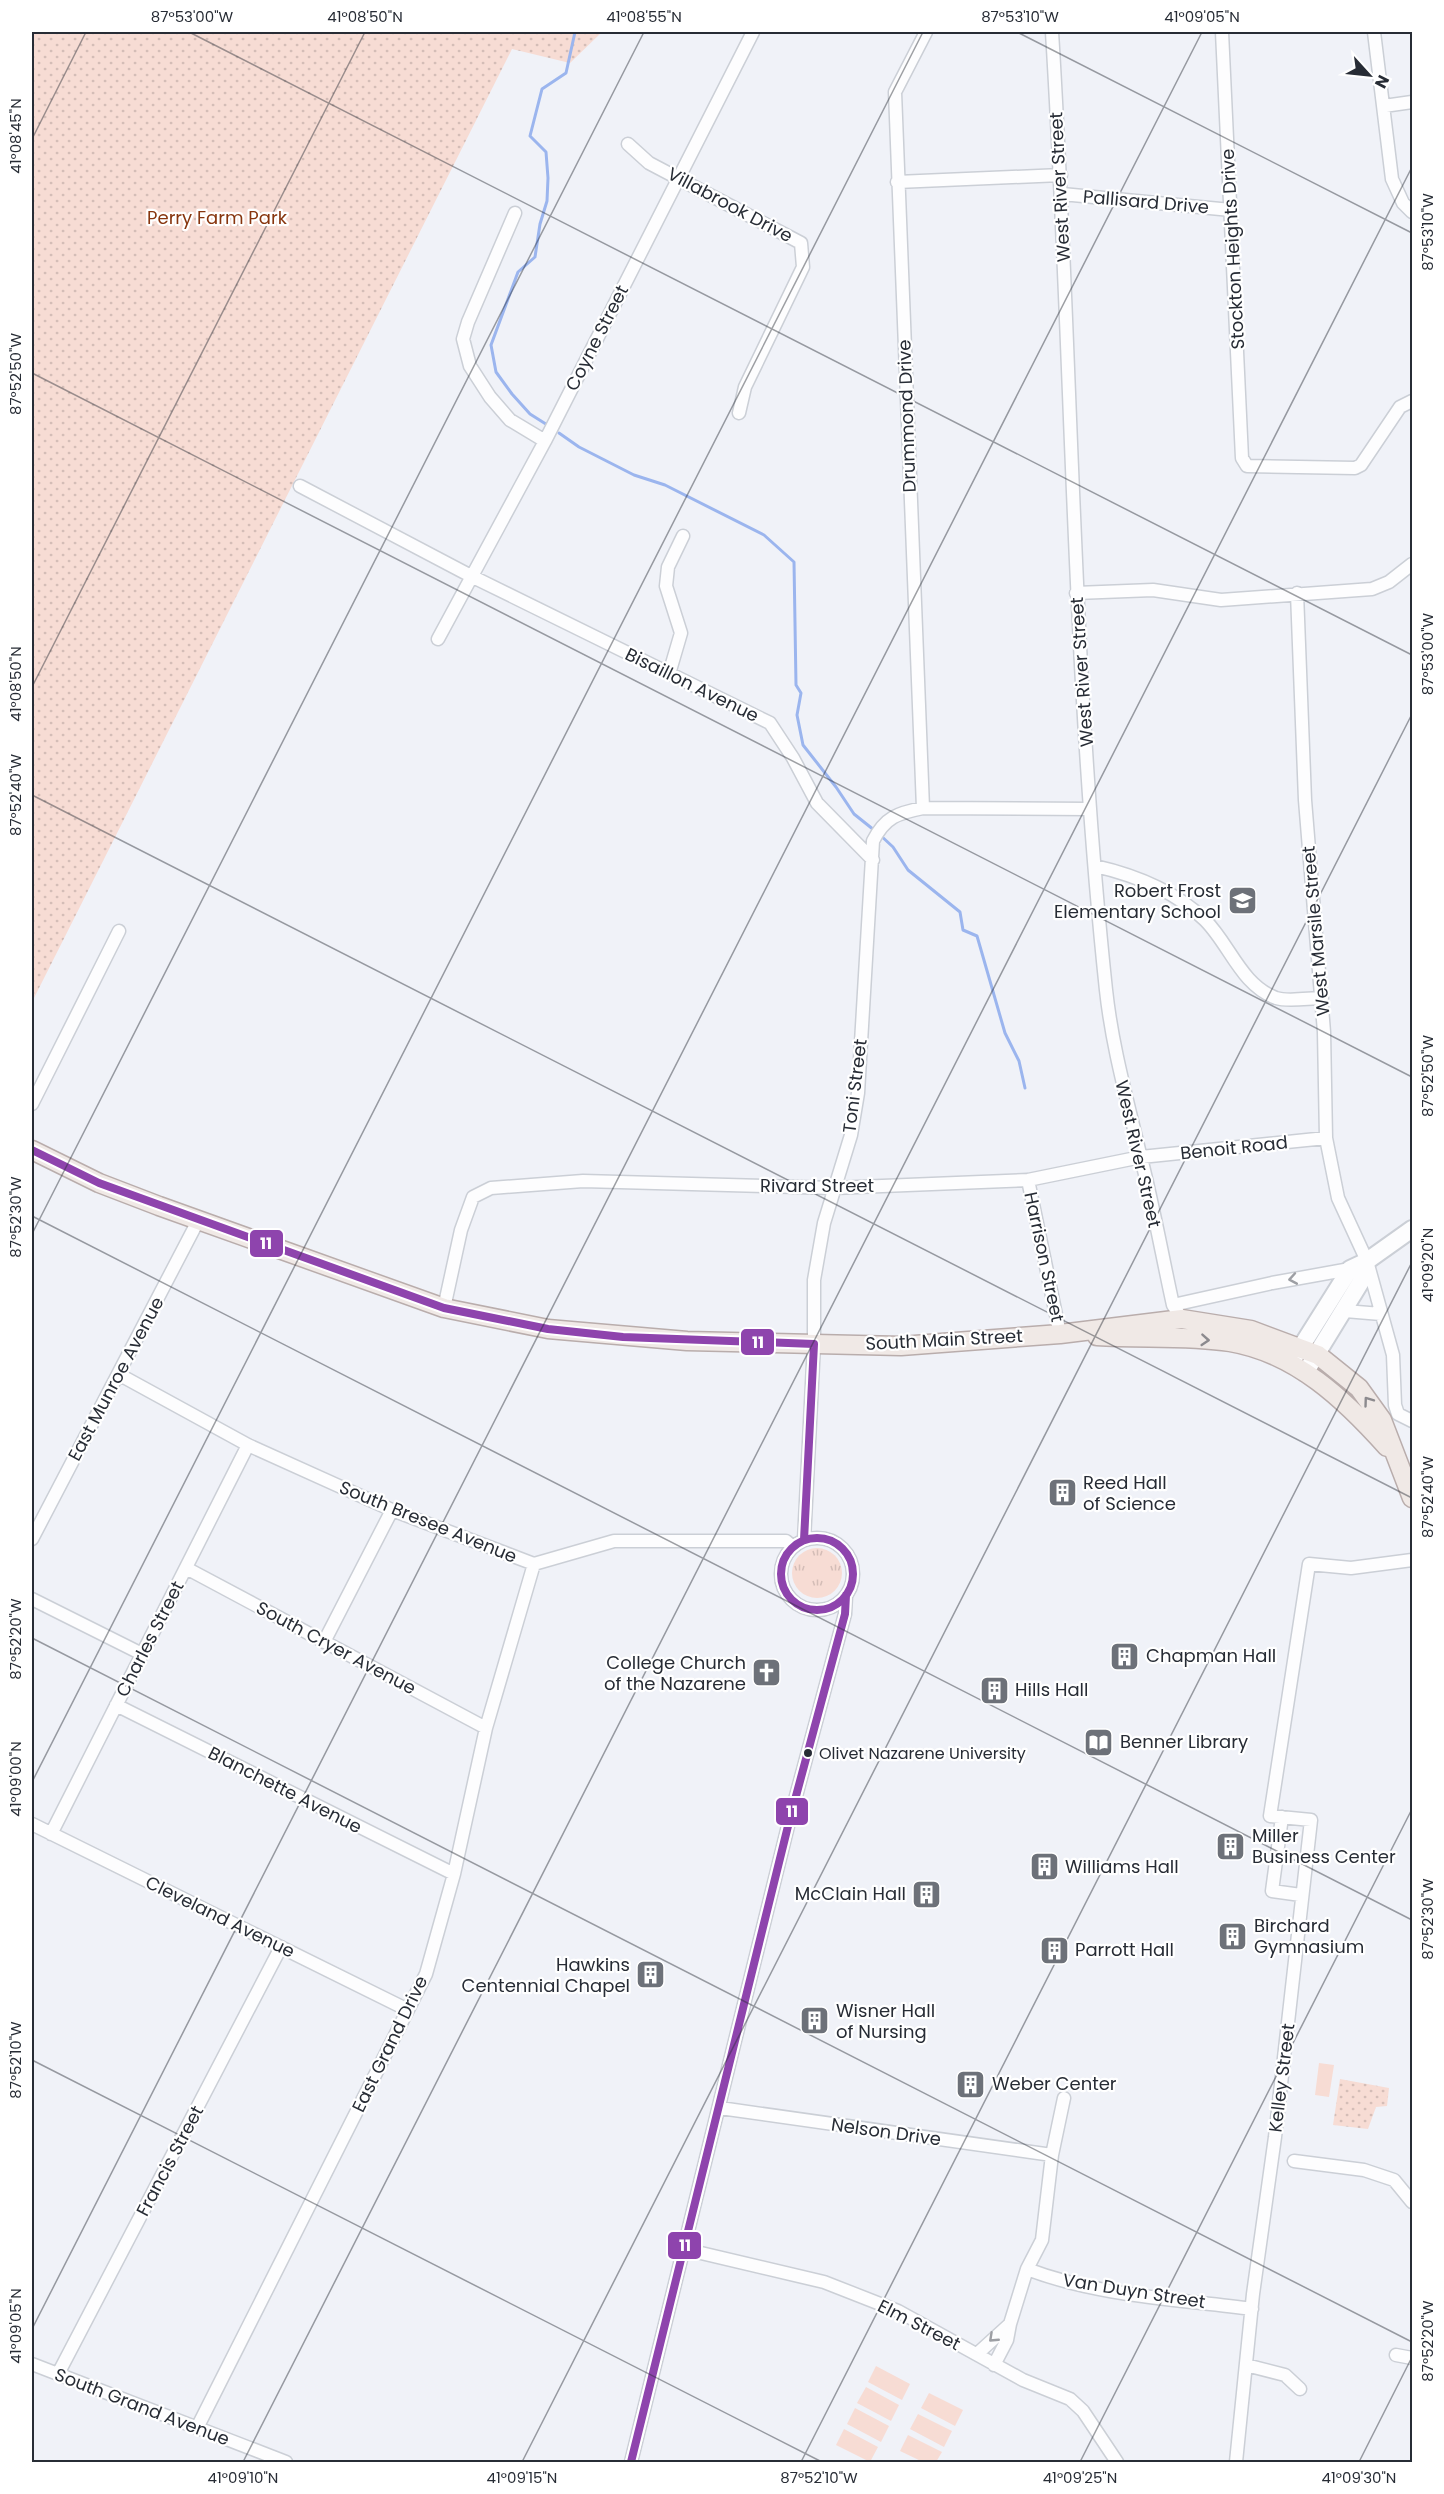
<svg xmlns="http://www.w3.org/2000/svg" width="1444" height="2494" font-family="Poppins,sans-serif">
<style>
.grass{fill:url(#grass-tufts)}
.park{fill:url(#park-dots)}
.pitch{fill:#f7dcd4}
.lines{fill:none;stroke-linecap:round;stroke-linejoin:round}
.stream{stroke:#9bb5ee;stroke-width:3}
.street-casing{stroke:#cbcfd6;stroke-width:15}
.secondary-casing{stroke:#cbcfd6;stroke-width:20}
.primary-casing{stroke:#b9adac;stroke-width:21}
.street{stroke:#fdfdfe;stroke-width:12}
.secondary{stroke:#fdfdfe;stroke-width:16}
.primary{stroke:#f0e9e6;stroke-width:18}
.bus-1-casing{stroke:#fff;stroke-width:12}
.bus-1{stroke:#8e44ad;stroke-width:8}
.oneway{stroke:#9d9fa4}
.oneway2{stroke:#8c8a8e}
.ticks{fill:none;stroke:#272c35;stroke-width:1.5;stroke-opacity:0.45}
.bus-dot{fill:#272c35;stroke:#fff;stroke-width:2}
.labels{text-anchor:middle;stroke-width:4.5;stroke-linejoin:round;paint-order:stroke}
.bus-label{font-size:16px;fill:#272c35;stroke:#fff;text-anchor:start}
.street-label{font-size:18px;fill:#272c35;stroke:#fff}
.park-label{font-size:18px;fill:#87350e;stroke:#fff}
.poi-label{font-size:18px;fill:#272c35;stroke:#fff;text-anchor:start}
.line-badge{stroke:#fff;stroke-width:2}
.badge-label{font-size:16px;text-anchor:middle;font-weight:bold;fill:#fff}
.neatline{fill:none;stroke:#272c35;stroke-width:2}
.ticks-label{font-size:15px;text-anchor:middle;fill:#272c35}
</style>
<defs>
<pattern id="grass-tufts" width="24" height="20" patternUnits="userSpaceOnUse" patternTransform="scale(1.5)"><rect width="24" height="20" fill="#f7dcd4"/><path d="M3 7l-1-3M5 7V3M7 7l1-3M15 17l-1-3M17 17v-4M19 17l1-3" fill="none" stroke="#d4bdb7"/></pattern>
<pattern id="park-dots" width="8" height="8" patternUnits="userSpaceOnUse" patternTransform="scale(1.5)"><rect width="8" height="8" fill="#f7dcd4"/><path d="M2 2h.1M6 6h.1" fill="none" stroke="#d4bdb7" stroke-width="1.8" stroke-linecap="round"/></pattern>
</defs>
<rect width="100%" height="100%" fill="#f0f2f8"/>
<path class="grass" d="M792 1573a25 25 0 1 1 50 0a25 25 0 1 1-50 0Z"/>
<path class="park" d="M32,32H602L570,63L512,49L32,1002Z
M1340,2079L1389,2088L1387,2106L1376,2107L1368,2129L1333,2125Z"/>
<path class="pitch" d="M1319,2063L1334,2065L1329,2097L1315,2095Z
M876,2366L910,2384L902,2400L868,2382Z
M866,2387L899,2405L891,2421L857,2403Z
M929,2393L963,2410L955,2426L921,2408Z
M855,2408L889,2426L881,2442L847,2424Z
M918,2414L952,2431L944,2447L910,2429Z
M844,2429L878,2447L870,2462L836,2445Z
M908,2435L942,2452L936,2462H923L900,2451Z"/>
<g class="lines">
<path class="stream" d="M549,426L530,414L512,394L496,372L491,345L518,272L535,257L540,224L547,201L548,178L546,152L530,136L542,89L566,73L575,32
M559,433L579,447L634,475L665,485L764,535L794,562L796,685L801,693L797,715L803,745L836,787L854,814L874,830
M879,834L893,847L908,870L960,912L963,930L977,936L1005,1033L1019,1061L1025,1088"/>
<defs>
<path id="street" d="M1052,32C1072,351 1072,672 1106,990C1112,1046 1127,1099 1140,1154C1153,1204 1162,1255 1173,1305L1182,1319
M1222,32L1242,458L1247,466L1355,468L1361,465L1400,407L1412,401
M1374,32L1392,179L1403,203L1412,212
M1384,106L1412,102
M628,144L649,163L801,243L803,267L745,387L739,413
M897,182L1061,175
M1062,194L1231,210
M515,213L468,322L463,339L470,366L490,397L510,420L545,441
M300,486L471,576L770,723L793,758L817,803L873,860
M1076,593L1153,590L1221,600L1372,589L1389,582L1412,564
M1297,593L1305,800L1324,1032L1326,1138L1338,1198L1367,1261L1393,1355L1395,1405L1398,1414L1412,1421
M438,639L545,441L753,32
M669,674L681,633L666,586L668,567L683,536
M923,808L895,92L926,32
M1095,866C1135,875 1175,891 1205,920C1230,945 1241,985 1276,998C1288,1002 1309,998 1322,998
M32,1104L119,931
M1028,1180L1060,1334
M1173,1305L1272,1283L1350,1269
M444,1308L461,1230L473,1197L491,1188L583,1181L833,1188L1028,1180L1141,1157L1326,1138
M1345,1311L1381,1314
M120,1375L248,1445L392,1510L534,1564L614,1541H786L793,1547
M781 1574a36 36 0 1 1 72 0a36 36 0 1 1-72 0Z
M32,1539L199,1219
M804,1540L814,1344V1280L824,1223L851,1135L858,1093L873,841C885,817 898,813 923,808L1090,809
M186,1568L486,1728
M32,1599L142,1654
M324,1642L392,1510
M116,1705L454,1874
M1282,1817L1272,1891L1301,1895
M32,1824L408,2010
M51,1834L248,1445
M1064,2098L1052,2155L1042,2240L1027,2269C1097,2296 1177,2299 1252,2309
M720,2108L1052,2155
M1294,2161L1364,2170L1394,2180L1412,2202
M684,2249L824,2282L898,2311L1023,2380L1070,2399L1083,2411L1117,2462
M1010,2324L1027,2269
M977,2354L1010,2324L1007,2340L994,2365
M1396,2355L1412,2358
M32,2364L286,2462
M1246,2365L1285,2375L1300,2389
M58,2374L281,1947
M197,2428L426,1974L454,1874L486,1728L534,1564
M631,2462L789,1822L845,1614L846,1595
M1236,2462L1253,2294L1275,2137L1311,1820L1270,1816L1309,1564L1351,1568L1412,1560"/>
<path id="secondary" d="M1294,1358L1350,1269L1367,1261L1412,1229
M1305,1373L1362,1280L1367,1261"/>
<path id="primary" d="M32,1150L99,1183L159,1206L444,1308L548,1329L687,1341L901,1346L1060,1334L1182,1319L1251,1330L1318,1355L1359,1388L1382,1420L1412,1498
M1097,1336C1141,1339 1187,1335 1230,1342C1296,1353 1345,1400 1387,1447"/>
</defs>
<use href="#street" class="street-casing"/>
<use href="#secondary" class="secondary-casing"/>
<use href="#primary" class="primary-casing"/>
<use href="#street" class="street"/>
<use href="#secondary" class="secondary"/>
<use href="#primary" class="primary"/>
<defs>
<path id="bus-1" d="M32,1150L99,1183L444,1308L548,1329L623,1337L814,1344L804,1540
M781 1574a36 36 0 1 1 72 0a36 36 0 1 1-72 0Z
M631,2462L789,1822L845,1614L846,1595"/>
</defs>
<use href="#bus-1" class="bus-1-casing"/>
<use href="#bus-1" class="bus-1"/>
</g>
<defs><path id="oneway-chevron" d="M-2-3.5L2.5 0L-2 3.5" fill="none" stroke-width="1.6" stroke-linecap="round" stroke-linejoin="round" transform="scale(1.5)"/></defs>
<g class="oneway">
<use href="#oneway-chevron" transform="translate(1293 1279) rotate(170)"/>
<use href="#oneway-chevron" transform="translate(993 2338) rotate(137)"/>
</g>
<g class="oneway2">
<use href="#oneway-chevron" transform="translate(1205 1340) rotate(4)"/>
<use href="#oneway-chevron" transform="translate(1368 1401) rotate(-126)"/>
</g>
<path class="ticks" d="M189,32L1412,655M1017,32L1412,233M32,139L86,32M32,373L1412,1077M32,687L365,32M32,795L1412,1498M32,1216L1412,1920M32,1234L644,32M32,1638L1412,2342M32,1782L923,32M32,2060L822,2462M32,2329L1202,32M243,2462L1412,167M522,2462L1412,714M801,2462L1412,1262M1080,2462L1412,1809M1359,2462L1412,2357"/>
<defs>
<symbol id="school-square" viewBox="-11 -11 22 22"><rect x="-9" y="-9" width="18" height="18" rx="4" fill="#6d7179" stroke="#fff"/><path d="M0-5L7-2L0 1L-7-2ZM-4 1L0 2.5L4 1V4Q0 6-4 4Z" fill="#fff"/></symbol>
<symbol id="building-square" viewBox="-11 -11 22 22"><rect x="-9" y="-9" width="18" height="18" rx="4" fill="#6d7179" stroke="#fff"/><path d="M-4-6H4V6H1V3H-1V6H-4ZM-2.5-4.3h1.7v1.8h-1.7ZM.8-4.3h1.7v1.8H.8ZM-2.5-1h1.7V.8h-1.7ZM.8-1h1.7V.8H.8Z" fill="#fff"/></symbol>
<symbol id="church-square" viewBox="-11 -11 22 22"><rect x="-9" y="-9" width="18" height="18" rx="4" fill="#6d7179" stroke="#fff"/><path d="M-1.2-6h2.4v3.5h3.3v2.4h-3.3V6h-2.4V-.1h-3.3v-2.4h3.3Z" fill="#fff"/></symbol>
<symbol id="library-square" viewBox="-11 -11 22 22"><rect x="-9" y="-9" width="18" height="18" rx="4" fill="#6d7179" stroke="#fff"/><path d="M-6-4Q-3-5.5-.7-3.5V5Q-3 3-6 4ZM6-4Q3-5.5 .7-3.5V5Q3 3 6 4Z" fill="#fff"/></symbol>
</defs>
<g fill-rule="evenodd">
<use href="#school-square" x="1226" y="884" width="33" height="33"/>
<use href="#building-square" x="1046" y="1476" width="33" height="33"/>
<use href="#building-square" x="1108" y="1640" width="33" height="33"/>
<use href="#church-square" x="750" y="1656" width="33" height="33"/>
<use href="#building-square" x="978" y="1674" width="33" height="33"/>
<use href="#library-square" x="1082" y="1726" width="33" height="33"/>
<use href="#building-square" x="1214" y="1830" width="33" height="33"/>
<use href="#building-square" x="1028" y="1850" width="33" height="33"/>
<use href="#building-square" x="910" y="1878" width="33" height="33"/>
<use href="#building-square" x="1216" y="1920" width="33" height="33"/>
<use href="#building-square" x="1038" y="1934" width="33" height="33"/>
<use href="#building-square" x="634" y="1958" width="33" height="33"/>
<use href="#building-square" x="798" y="2004" width="33" height="33"/>
<use href="#building-square" x="954" y="2068" width="33" height="33"/>
</g>
<circle class="bus-dot" cx="808" cy="1753" r="5"/>
<g class="labels">
<g class="bus-label">
<text x="819" y="1759">Olivet Nazarene University</text>
</g>
<g class="street-label">
<text transform="translate(1060 187) rotate(-93)" y="6">West River Street</text>
<text transform="translate(1146 202) rotate(5)" y="6">Pallisard Drive</text>
<text transform="translate(730 205) rotate(28)" y="6">Villabrook Drive</text>
<text transform="translate(1233 249) rotate(-93)" y="6">Stockton Heights Drive</text>
<text transform="translate(597 338) rotate(-63)" y="6">Coyne Street</text>
<text transform="translate(907 416) rotate(-92)" y="6">Drummond Drive</text>
<text transform="translate(1082 672) rotate(-94)" y="6">West River Street</text>
<text transform="translate(692 685) rotate(26)" y="6">Bisaillon Avenue</text>
<text transform="translate(1316 931) rotate(-95)" y="6">West Marsile Street</text>
<text transform="translate(855 1086) rotate(-83)" y="6">Toni Street</text>
<text transform="translate(1234 1148) rotate(-6)" y="6">Benoit Road</text>
<text transform="translate(1138 1154) rotate(77)" y="6">West River Street</text>
<text x="817" y="1192">Rivard Street</text>
<text transform="translate(1044 1257) rotate(78)" y="6">Harrison Street</text>
<text transform="translate(944 1340) rotate(-3)" y="6">South Main Street</text>
<text transform="translate(116 1379) rotate(-62)" y="6">East Munroe Avenue</text>
<text transform="translate(428 1522) rotate(22)" y="6">South Bresee Avenue</text>
<text transform="translate(150 1639) rotate(-63)" y="6">Charles Street</text>
<text transform="translate(336 1648) rotate(28)" y="6">South Cryer Avenue</text>
<text transform="translate(285 1790) rotate(27)" y="6">Blanchette Avenue</text>
<text transform="translate(220 1917) rotate(26)" y="6">Cleveland Avenue</text>
<text transform="translate(390 2044) rotate(-64)" y="6">East Grand Drive</text>
<text transform="translate(1282 2078) rotate(-83)" y="6">Kelley Street</text>
<text transform="translate(886 2132) rotate(8)" y="6">Nelson Drive</text>
<text transform="translate(170 2161) rotate(-62)" y="6">Francis Street</text>
<text transform="translate(1134 2291) rotate(9)" y="6">Van Duyn Street</text>
<text transform="translate(919 2325) rotate(27)" y="6">Elm Street</text>
<text transform="translate(142 2407) rotate(21)" y="6">South Grand Avenue</text>
</g>
<g class="park-label">
<text x="217" y="224">Perry Farm Park</text>
</g>
<g class="poi-label">
<text x="1221" y="897" text-anchor="end">Robert Frost<tspan x="1221" dy="21">Elementary School</tspan></text>
<text x="1083" y="1489">Reed Hall<tspan x="1083" dy="21">of Science</tspan></text>
<text x="1146" y="1662">Chapman Hall</text>
<text x="746" y="1669" text-anchor="end">College Church<tspan x="746" dy="21">of the Nazarene</tspan></text>
<text x="1015" y="1696">Hills Hall</text>
<text x="1120" y="1748">Benner Library</text>
<text x="1252" y="1842">Miller<tspan x="1252" dy="21">Business Center</tspan></text>
<text x="1065" y="1873">Williams Hall</text>
<text x="906" y="1900" text-anchor="end">McClain Hall</text>
<text x="1254" y="1932">Birchard<tspan x="1254" dy="21">Gymnasium</tspan></text>
<text x="1075" y="1956">Parrott Hall</text>
<text x="630" y="1971" text-anchor="end">Hawkins<tspan x="630" dy="21">Centennial Chapel</tspan></text>
<text x="836" y="2017">Wisner Hall<tspan x="836" dy="21">of Nursing</tspan></text>
<text x="992" y="2090">Weber Center</text>
</g>
</g>
<g class="line-badge">
<rect x="249" y="1229" width="35" height="29" rx="6" fill="#8e44ad"/>
<rect x="740" y="1328" width="35" height="28" rx="6" fill="#8e44ad"/>
<rect x="775" y="1797" width="34" height="29" rx="6" fill="#8e44ad"/>
<rect x="667" y="2231" width="35" height="29" rx="6" fill="#8e44ad"/>
</g>
<g class="badge-label">
<text x="266" y="1249">11</text>
<text x="758" y="1348">11</text>
<text x="792" y="1817">11</text>
<text x="685" y="2251">11</text>
</g>
<rect width="1444" height="2494" fill="none" stroke="#ffffff" stroke-width="66"/>
<g transform="translate(1369 75) rotate(117)" stroke="#ffffff" stroke-width="4.5" paint-order="stroke">
<path d="M0-4.5L10 22L0 15L-10 22Z" fill="#272c35"/>
<text y="-9" font-size="16" font-weight="bold" text-anchor="middle" fill="#272c35">N</text>
</g>
<rect x="33" y="33" width="1378" height="2428" class="neatline"/>
<g class="ticks-label">
<text x="192" y="22">87°53'00"W</text>
<text x="365" y="22">41°08'50"N</text>
<text x="644" y="22">41°08'55"N</text>
<text x="1020" y="22">87°53'10"W</text>
<text x="1202" y="22">41°09'05"N</text>
<text transform="translate(16 136) rotate(-90)" y="5">41°08'45"N</text>
<text transform="translate(1428 232) rotate(-90)" y="5">87°53'10"W</text>
<text transform="translate(16 374) rotate(-90)" y="5">87°52'50"W</text>
<text transform="translate(1428 654) rotate(-90)" y="5">87°53'00"W</text>
<text transform="translate(16 684) rotate(-90)" y="5">41°08'50"N</text>
<text transform="translate(16 795) rotate(-90)" y="5">87°52'40"W</text>
<text transform="translate(1428 1076) rotate(-90)" y="5">87°52'50"W</text>
<text transform="translate(16 1217) rotate(-90)" y="5">87°52'30"W</text>
<text transform="translate(1428 1265) rotate(-90)" y="5">41°09'20"N</text>
<text transform="translate(1428 1497) rotate(-90)" y="5">87°52'40"W</text>
<text transform="translate(16 1639) rotate(-90)" y="5">87°52'20"W</text>
<text transform="translate(16 1779) rotate(-90)" y="5">41°09'00"N</text>
<text transform="translate(1428 1919) rotate(-90)" y="5">87°52'30"W</text>
<text transform="translate(16 2060) rotate(-90)" y="5">87°52'10"W</text>
<text transform="translate(16 2326) rotate(-90)" y="5">41°09'05"N</text>
<text transform="translate(1428 2341) rotate(-90)" y="5">87°52'20"W</text>
<text x="243" y="2483">41°09'10"N</text>
<text x="522" y="2483">41°09'15"N</text>
<text x="819" y="2483">87°52'10"W</text>
<text x="1080" y="2483">41°09'25"N</text>
<text x="1359" y="2483">41°09'30"N</text>
</g>
</svg>
